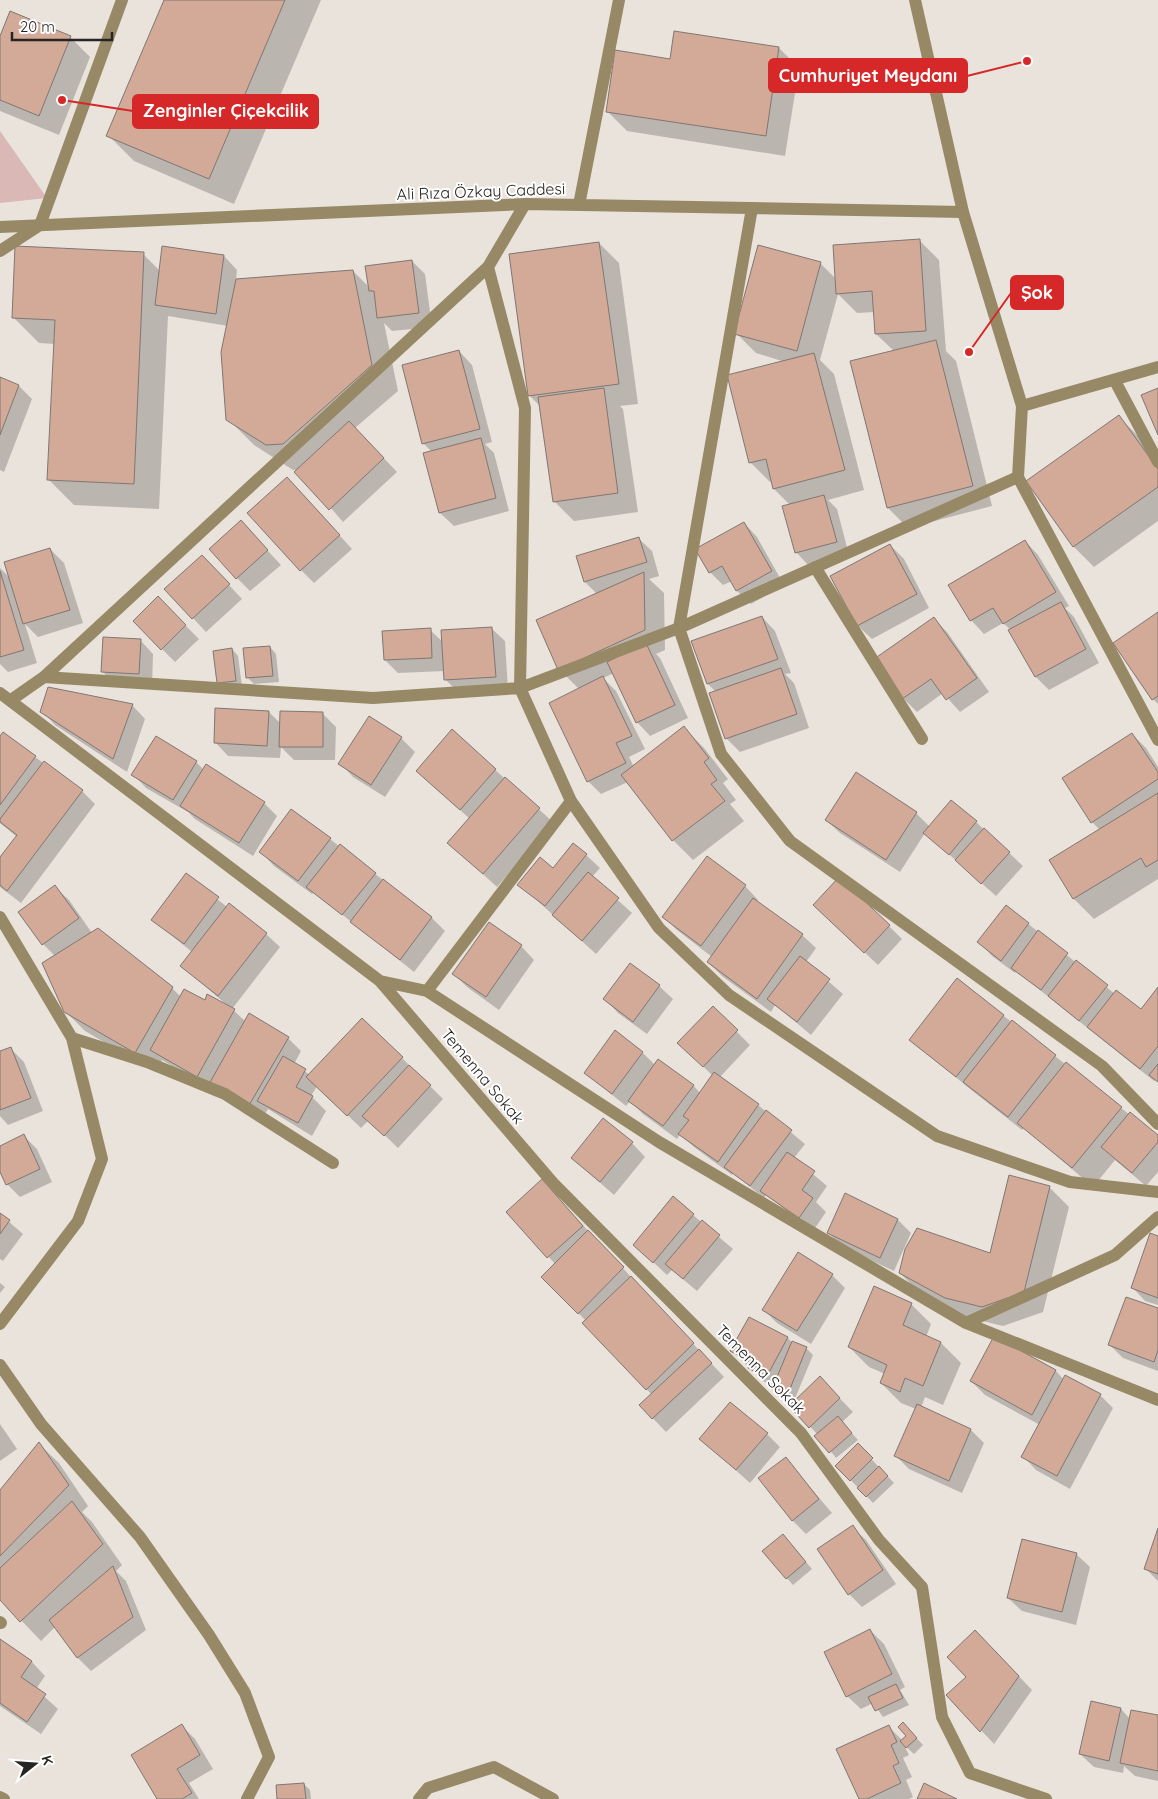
<svg xmlns="http://www.w3.org/2000/svg" width="1158" height="1799" font-family="Quicksand,sans-serif">
<style>
.green{fill:#dab8b6}
.shadow{fill:#0003}
.building{fill:#d3a998;stroke:#7f7773}
.lines{fill:none;stroke-linecap:round;stroke-linejoin:round}
.minor{stroke:#978966;stroke-width:12}
.labels{text-anchor:middle;stroke-width:4;stroke-linejoin:round;paint-order:stroke}
.street-label{font-size:16px;fill:#272522;stroke:#fff}
.leader{fill:none;stroke:#d62828;stroke-width:2}
.callout-dot{fill:#d62828;stroke:#fff;stroke-width:2}
.callout{fill:#d62828;stroke:#d62828;stroke-width:2}
.callout-label{font-size:18px;text-anchor:middle;font-weight:bold;fill:#fff}
</style>
<rect width="100%" height="100%" fill="#eae3dc"/>
<path class="green" d="M0,131L47,198L0,203Z"/>
<path class="shadow" d="M165,0H321L234,204L134,161L108,135Z
M70,37L90,57L59,135L0,111V39Z
M779,48L799,68L785,156L627,131L607,111L671,60Z
M919,240L939,260L946,351L956,361L992,506L908,528L888,508L851,362L894,351L876,334L875,312L857,313L838,294L820,360L834,374L864,490L828,500L837,509L849,555L809,566L796,552L790,505L774,489L773,482H770L750,462L785,362L756,353L736,333L820,263L836,279Z
M599,243L619,263L638,404L620,406L623,409L638,512L574,521L554,501L541,407L529,395Z
M143,254L160,271L224,256L237,270L236,280L353,271L370,288L412,261L425,274L432,327L392,331L384,323L398,391L355,428L397,472L343,522L298,470H293L254,445L228,419V326L168,316L159,509L74,505L48,479L55,344L39,343L13,317Z
M459,351L472,365L492,442L485,444L494,453L509,511L454,526L440,513L432,452L423,443Z
M0,379L19,386L32,399L4,472L0,470Z
M1119,417L1139,437L1158,463V521L1094,567L1074,547L1028,481Z
M287,478L352,549L314,583L301,570Z
M241,522L281,565L250,591L237,578Z
M744,523L757,537L784,585L751,604L737,591L732,581L723,585L710,572Z
M638,538L652,551L659,576L649,579L664,593L665,650L656,654L660,658L688,718L650,736L637,722L614,673L603,678L616,691L645,749L629,757L634,767L684,728L704,748L728,779L723,783L736,800L730,804L744,821L693,860L673,840L628,782L601,794L588,781L579,689L559,669L597,594L585,582Z
M1025,541L1038,555L1069,606L1065,608L1074,617L1099,663L1049,690L1036,677L1011,630L1003,623L984,634L971,620Z
M890,545L904,559L929,608L872,639L858,626Z
M50,549L64,563L83,623L38,637L25,624L37,663L8,672L0,664V568L10,578Z
M215,570L242,599L206,632L166,589Z
M158,598L199,639L175,662L134,621Z
M1158,614V704L1153,699Z
M762,617L775,631L791,673L785,674L794,683L809,728L740,752L726,738L716,692L708,684Z
M933,618L947,632L989,692L960,712L943,693L917,712L903,698Z
M491,628L505,641L508,690L459,693L446,680L445,671L398,673L385,660L430,630L443,642Z
M140,640L153,654L152,687L116,685L103,672Z
M270,647L276,654L279,682L254,684L247,677Z
M232,649L238,656L242,687L218,682Z
M132,705L145,719L127,772L55,725L42,711Z
M269,712L281,724L322,713L336,727L335,760H294L281,747L280,758L228,756L215,742Z
M370,718L401,738L415,752L385,797L353,777L340,763Z
M452,731L553,822L497,887L449,843L470,819L431,784Z
M1132,734L1146,748L1158,767V879L1094,919L1074,899L1050,861L1100,830L1092,822Z
M156,737L196,762L204,770L264,803L277,816L253,856L195,819L188,812L146,788L133,774Z
M0,738L35,757L82,791L95,804L21,903L0,887V859L17,837L0,823Z
M916,813L930,827L976,822L1023,866L996,896L925,833L900,872L840,833L826,820Z
M330,839L432,918L445,931L414,972L314,892L312,894L274,866L261,852Z
M586,855L600,868L592,877L632,913L596,954L519,884Z
M187,875L227,907L266,934L280,947L232,1009L246,1022L288,1038L301,1051L294,1064L310,1075L402,1058L443,1099L398,1148L369,1120L361,1128L317,1086L311,1096L326,1111L312,1136L268,1109L262,1119L162,1060L155,1072L85,1031L65,1011L55,956L43,944L20,913L55,887L69,900L92,933L172,988L181,997L228,1006L182,966L192,952L153,920Z
M745,886L758,900L757,902L802,935L816,948L806,962L843,994L811,1035L775,1005L771,1012L722,976L708,962L712,957L677,930L664,917Z
M1006,906L1115,994L1141,1011L1158,989V1082L1156,1080L1154,1081L1016,971L1015,973L992,956L979,942Z
M828,918L889,926L902,939L878,965Z
M521,946L534,960L499,1010L467,987L454,974Z
M630,964L659,986L673,999L647,1034L618,1013L605,999Z
M958,980L1158,1137V1172L1146,1186L1115,1160L1093,1187L1024,1128L1022,1130L970,1089L911,1040Z
M713,1008L750,1045L720,1077L758,1105L805,1144L794,1158L827,1186L816,1202L826,1212L813,1231L766,1195L764,1198L733,1173L732,1175L694,1147L680,1134L677,1139L643,1114L630,1101L626,1106L585,1073L643,1053L655,1065L693,1085L700,1093L713,1076L679,1043Z
M10,1048L24,1062L43,1111L8,1125L0,1116V1053Z
M24,1136L37,1149L52,1182L20,1197L7,1184L0,1169V1147Z
M632,1143L645,1157L614,1195L572,1158Z
M542,1181L724,1377L666,1432L641,1406L652,1395L584,1323L586,1321L543,1277L556,1265L508,1212Z
M1049,1187L1069,1207L1043,1312L1003,1326L966,1317L920,1293L900,1273L991,1255Z
M0,1214L23,1234L3,1261L0,1259Z
M693,1215L733,1249L697,1291L672,1270L667,1275L635,1245Z
M898,1220L911,1233L894,1271L841,1246L828,1232Z
M1158,1237V1305L1145,1301L1132,1287Z
M832,1275L845,1288L811,1344L777,1323L764,1310Z
M0,1283L5,1287L0,1293Z
M911,1304L931,1324L926,1337L941,1343L961,1363L943,1405L925,1397L921,1408L971,1430L984,1443L962,1493L909,1469L896,1456L916,1409L901,1403L881,1383L885,1374L869,1367L849,1347Z
M1158,1310V1371L1123,1358L1110,1345Z
M749,1318L788,1338L793,1344L806,1348L813,1355L794,1401L780,1396L774,1387L763,1381L732,1351Z
M995,1338L1056,1371L1064,1380L1100,1395L1113,1408L1070,1489L1036,1470L1023,1456L1040,1425L985,1395L971,1381Z
M820,1378L853,1412L842,1422L858,1440L836,1458L818,1435L791,1406Z
M0,1424L17,1449L0,1461Z
M767,1434L780,1447L750,1483L701,1439Z
M39,1444L59,1463L88,1506L82,1512L92,1522L122,1565L116,1571L126,1581L146,1630L91,1671L78,1658L55,1627L41,1641L0,1598V1492Z
M858,1445L894,1483L873,1503L837,1466Z
M786,1459L832,1513L806,1534L792,1520Z
M852,1527L866,1540L896,1584L862,1607L849,1594Z
M1158,1532V1581L1146,1569Z
M789,1542L812,1569L793,1585L764,1552Z
M1076,1554L1090,1567L1076,1625L1022,1611L1008,1598Z
M870,1630L884,1644L905,1687L900,1690L909,1705L883,1717L873,1703L861,1709L847,1696Z
M0,1641L32,1662L45,1676L36,1689L58,1709L41,1734L0,1706Z
M989,1645L1032,1690L994,1744L948,1695L968,1677Z
M1121,1709L1130,1719L1158,1717V1781L1135,1776L1124,1766L1123,1773L1094,1767L1080,1754Z
M182,1726L195,1739L213,1769L189,1783L199,1799H159Z
M888,1726L903,1741L908,1736L909,1730L923,1745L914,1754L904,1745L909,1755L903,1758L912,1777L906,1780L913,1797L909,1799H861Z
M304,1784L310,1790L311,1799H279Z"/>
<path class="building" d="M164,0H285L209,179L106,136Z
M10,11L71,36L39,116L0,100V36Z
M674,31L779,47L766,136L606,112L615,50L670,59Z
M920,239L926,331L875,334L872,291L836,294L833,245Z
M599,242L619,384L528,396L509,254Z
M758,245L821,262L797,351L734,334Z
M15,246L144,252L134,484L47,480L55,320L12,318Z
M162,246L224,255L216,314L155,305Z
M412,260L419,313L377,318L374,291H369L365,266Z
M353,270L372,365L283,444L266,445L226,420L221,352L236,279Z
M936,340L973,486L887,508L850,361Z
M459,350L480,429L422,444L402,365Z
M814,353L845,470L773,489L766,459L749,463L727,375Z
M0,377L19,385L0,435Z
M604,388L618,493L553,502L538,397Z
M1158,388V435L1141,395Z
M1119,415L1158,469V487L1073,547L1026,481Z
M349,421L384,458L329,510L294,472Z
M481,438L496,498L439,513L423,453Z
M287,477L340,535L300,571L247,513Z
M824,495L837,542L795,553L782,506Z
M241,520L268,550L236,579L209,549Z
M744,522L772,571L736,591L722,566L709,573L695,549Z
M639,537L647,562L584,582L576,556Z
M1025,540L1056,592L1003,624L993,608L970,621L948,585Z
M890,544L917,594L857,626L830,576Z
M50,548L70,610L23,624L4,562Z
M202,555L230,584L192,619L164,589Z
M0,571L24,650L0,657Z
M644,572L645,630L558,670L536,620Z
M158,596L186,625L161,650L133,621Z
M1061,602L1086,649L1035,677L1008,630Z
M1158,612V696L1152,700L1113,643Z
M762,616L778,659L707,684L691,641Z
M934,617L977,678L946,700L931,679L902,699L874,659Z
M492,627L496,677L444,680L441,630Z
M431,628L432,658L384,660L382,631Z
M103,637L141,639L139,674L101,672Z
M646,643L675,705L636,723L607,662Z
M270,646L273,676L246,678L243,648Z
M232,648L236,681L217,683L213,651Z
M781,668L797,714L725,739L709,693Z
M603,676L632,736L616,743L626,763L587,782L549,703Z
M48,687L133,704L113,759L40,712Z
M215,708L269,711L267,746L214,743Z
M280,711L323,712V747H279Z
M369,716L402,737L371,785L338,764Z
M684,726L709,758L704,762L717,780L711,784L725,801L672,841L621,775Z
M452,729L496,769L460,810L416,771Z
M3,732L36,756L0,805V736Z
M1132,733L1158,772V779L1091,823L1062,778Z
M156,736L197,761L173,800L131,775Z
M44,761L83,790L7,891L0,885V857L17,835L0,822V819Z
M206,764L265,802L239,843L180,806Z
M856,772L917,812L886,860L825,820Z
M505,777L540,808L483,874L447,843Z
M1158,793V860L1146,867L1141,858L1073,899L1049,860Z
M951,800L977,821L949,855L923,833Z
M291,809L331,838L298,881L259,852Z
M984,828L1010,852L981,884L955,860Z
M573,843L587,854L545,906L517,885L540,857L553,868Z
M340,844L376,873L342,915L306,887Z
M707,856L746,885L701,946L662,917Z
M588,872L619,898L582,941L552,915Z
M186,873L219,897L184,944L151,920Z
M839,877L890,925L864,953L813,905Z
M383,879L432,917L400,960L350,922Z
M55,885L79,918L42,945L18,912Z
M753,898L803,934L757,999L707,962Z
M229,903L267,933L218,996L180,966Z
M1006,905L1029,923L1001,961L977,942Z
M489,922L522,945L486,997L452,974Z
M98,928L173,987L135,1053L64,1012L42,963Z
M1038,930L1068,953L1041,990L1011,968Z
M800,956L830,979L797,1022L767,999Z
M1076,960L1108,985L1079,1021L1048,996Z
M630,963L660,985L633,1022L603,999Z
M957,978L1004,1015L956,1077L909,1040Z
M1158,987V1046L1140,1069L1087,1027L1116,990L1141,1009Z
M184,989L205,1000L207,994L235,1009L197,1077L150,1050Z
M713,1006L738,1030L703,1067L677,1043Z
M249,1013L289,1037L248,1107L209,1084Z
M362,1018L403,1057L347,1116L306,1077Z
M1012,1020L1056,1055L1008,1117L963,1082Z
M615,1030L643,1052L612,1094L584,1073Z
M11,1047L31,1098L0,1110V1051Z
M283,1056L306,1069L296,1087L313,1096L298,1123L257,1101Z
M658,1059L694,1085L663,1126L628,1101Z
M1066,1062L1122,1107L1072,1168L1017,1123Z
M1158,1064V1082L1149,1075Z
M409,1065L431,1085L384,1136L362,1116Z
M714,1072L759,1104L718,1162L678,1134L689,1120L683,1116Z
M766,1110L792,1130L750,1186L724,1167Z
M1130,1112L1158,1135V1142L1132,1173L1101,1147Z
M603,1118L633,1142L600,1182L571,1158Z
M24,1134L40,1169L6,1185L0,1172V1146Z
M787,1152L815,1171L802,1190L813,1198L799,1218L760,1191Z
M1009,1175L1050,1186L1024,1292L982,1307L945,1298L899,1273L905,1249L917,1228L990,1253Z
M542,1179L583,1226L547,1258L506,1212Z
M845,1193L898,1219L880,1258L827,1233Z
M673,1196L694,1214L653,1263L633,1245Z
M0,1213L10,1220L0,1234Z
M702,1220L720,1235L683,1279L665,1264Z
M588,1230L624,1267L578,1314L541,1277Z
M1150,1233L1158,1236V1298L1131,1288Z
M798,1252L833,1274L797,1331L762,1310Z
M631,1276L694,1343L646,1390L582,1323Z
M874,1286L912,1303L903,1325L941,1342L923,1386L905,1378L900,1392L880,1383L887,1365L848,1347Z
M1126,1297L1158,1308V1350L1154,1362L1108,1345Z
M749,1317L788,1337L766,1378L748,1368L750,1362L730,1351Z
M994,1336L1056,1370L1032,1415L970,1381Z
M792,1341L807,1347L787,1396L772,1389Z
M699,1349L712,1363L652,1419L639,1405Z
M1065,1375L1101,1394L1057,1476L1021,1457Z
M820,1376L840,1398L809,1428L789,1406Z
M730,1402L768,1433L736,1470L699,1439Z
M917,1404L971,1429L949,1481L894,1456Z
M838,1416L852,1433L829,1453L814,1436Z
M39,1442L69,1485L0,1556V1490Z
M858,1443L873,1458L850,1481L835,1466Z
M786,1457L819,1499L792,1521L758,1478Z
M879,1466L888,1476L866,1497L857,1488Z
M72,1501L103,1544L20,1622L0,1600V1568Z
M853,1525L883,1570L848,1595L817,1549Z
M1158,1528V1574L1144,1569Z
M783,1534L806,1562L786,1579L762,1551Z
M1022,1539L1077,1553L1062,1612L1007,1598Z
M113,1566L133,1617L77,1658L49,1620Z
M870,1629L892,1674L846,1697L824,1652Z
M975,1630L1019,1676L980,1732L946,1695L966,1677L947,1657Z
M0,1639L32,1661L21,1677L46,1694L27,1722L0,1703Z
M896,1684L903,1698L875,1711L868,1697Z
M1091,1701L1121,1708L1109,1761L1079,1754Z
M1131,1710L1158,1715V1771L1120,1763Z
M903,1722L917,1738L906,1748L900,1741L906,1736L898,1727Z
M182,1724L200,1755L177,1769L192,1793L182,1799H157L131,1755Z
M889,1725L897,1742L891,1745L899,1763L893,1766L901,1783L867,1799H859L836,1749Z
M304,1783L306,1799H277L276,1785Z
M924,1783L957,1799H917Z"/>
<g class="lines">
<path class="minor" d="M915,0L963,212L1022,406L1018,477L1158,740
M579,205L619,0
M752,208L679,628L721,754L790,841L1102,1066L1158,1124
M0,227L525,204L963,212
M0,251L40,225L122,0
M488,267L525,408L520,688L571,801L659,928L729,995L937,1136L1070,1182L1158,1192
M1115,381L1158,462
M1022,406L1158,367
M815,567L922,739
M44,677L373,698L520,688L679,628L1018,477
M0,693L380,981L427,991L659,1142L966,1323L1158,1400
M11,700L44,677L488,267L525,204
M0,917L72,1038L102,1159L78,1221L0,1324
M380,981L553,1183L801,1433L879,1540L922,1587L942,1717L970,1773L1046,1799
M427,991L571,801
M72,1038L147,1062L225,1094L333,1163
M966,1323L1115,1255L1158,1217
M0,1365L41,1424L140,1537L209,1635L245,1693L269,1757L247,1799
M0,1622L1,1623
M0,1797L4,1799
M419,1799L428,1788L494,1767L553,1799"/>
</g>
<g class="labels">
<g class="street-label">
<text transform="translate(481 191) rotate(-2)" y="6">Ali Rıza Özkay Caddesi</text>
<text transform="translate(483 1076) rotate(50)" y="6">Temenna Sokak</text>
<text transform="translate(761 1369) rotate(45)" y="6">Temenna Sokak</text>
</g>
</g>
<path class="leader" d="M1027 61L967 76M62 100L133 111M969 352L1011 293"/>
<g class="callout-dot">
<circle cx="1027" cy="61" r="5"/>
<circle cx="62" cy="100" r="5"/>
<circle cx="969" cy="352" r="5"/>
</g>
<g class="callout">
<rect x="769" y="59" width="198" height="33" rx="5"/>
<rect x="133" y="95" width="185" height="33" rx="5"/>
<rect x="1011" y="276" width="52" height="33" rx="5"/>
</g>
<g class="callout-label">
<text x="868" y="82">Cumhuriyet Meydanı</text>
<text x="226" y="117">Zenginler Çiçekcilik</text>
<text x="1037" y="299">Şok</text>
</g>
<g transform="translate(35 1764) rotate(73)" stroke="#ffffff" stroke-width="4" paint-order="stroke">
<path d="M0-4L9 19L0 12L-9 19Z" fill="#272522"/>
<text y="-8" font-size="14" font-weight="bold" text-anchor="middle" fill="#272522">K</text>
</g>
<path d="M12 32v8h100v-8" fill="none" stroke="#272522" stroke-width="2.5"/>
<text x="20" y="32" font-size="15" fill="#272522" stroke="#ffffff" stroke-width="4" paint-order="stroke">20 m</text>
</svg>
